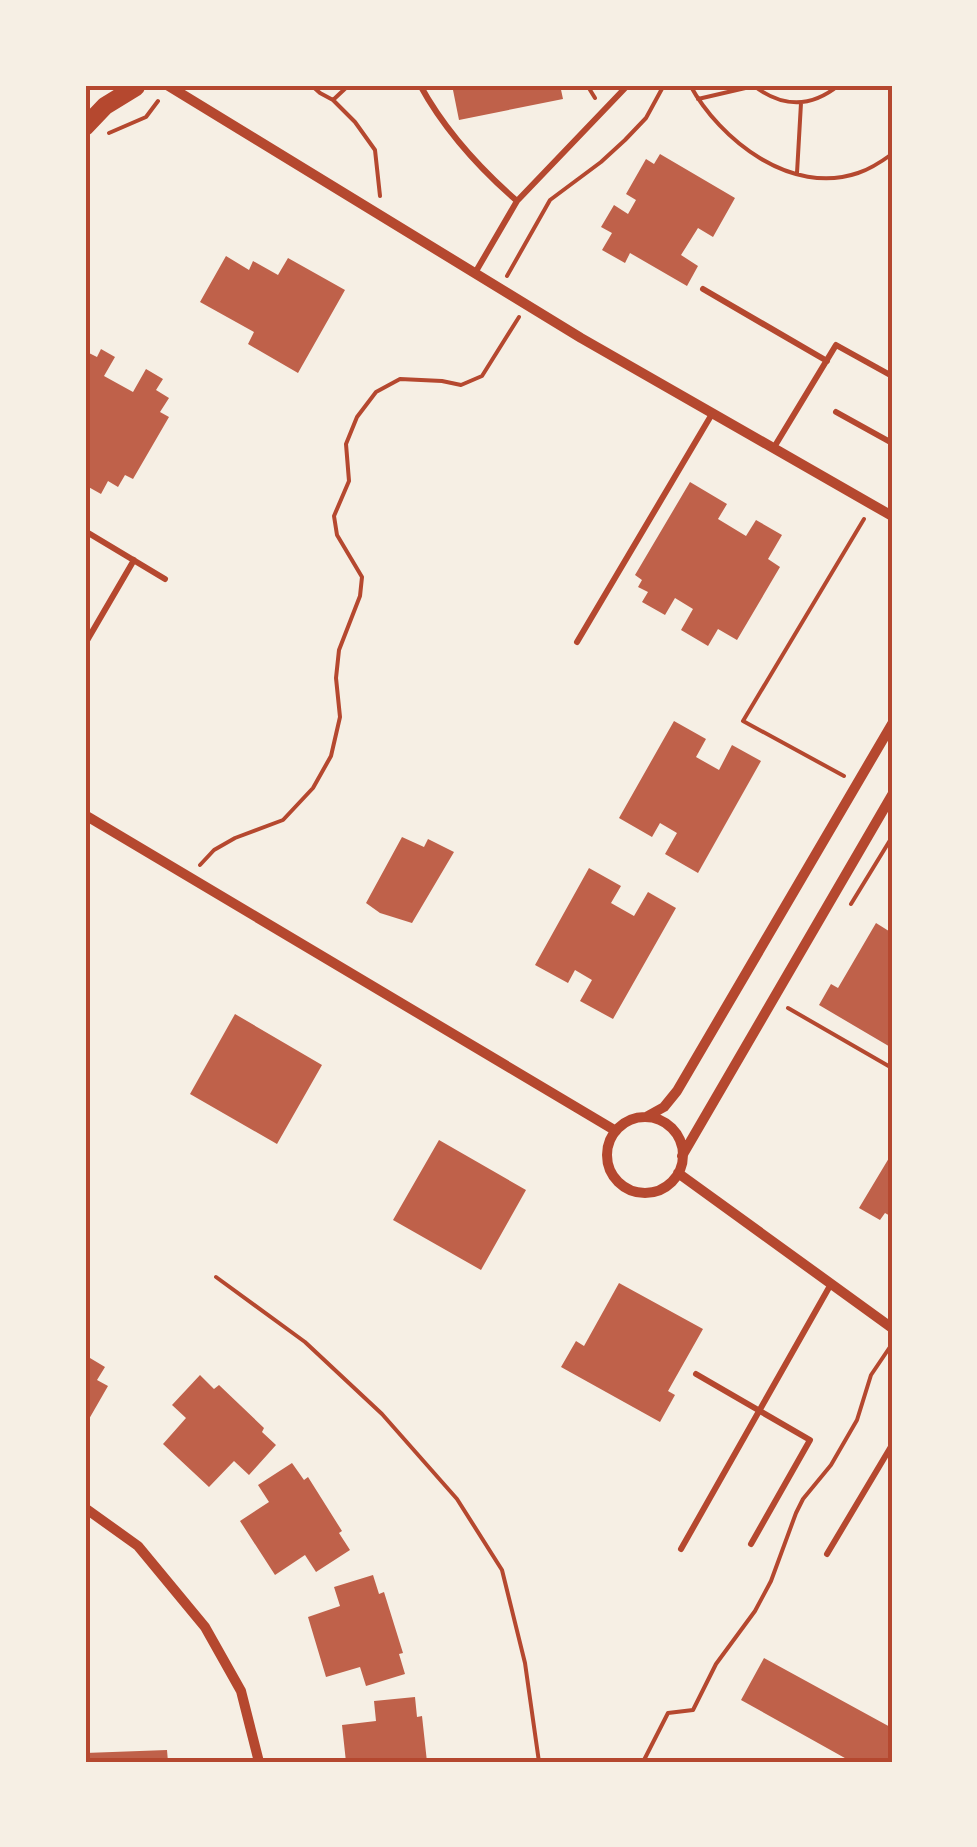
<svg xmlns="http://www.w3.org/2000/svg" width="977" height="1847" font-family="'Playfair Display',serif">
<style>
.building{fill:#bf614a}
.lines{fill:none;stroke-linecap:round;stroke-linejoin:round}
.path{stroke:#b5482f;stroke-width:4}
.service{stroke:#b5482f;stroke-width:6}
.minor{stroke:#b5482f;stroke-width:10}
.tertiary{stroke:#b5482f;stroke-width:18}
.neatline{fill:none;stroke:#b5482f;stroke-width:4}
</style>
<rect width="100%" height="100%" fill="#f6efe4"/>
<path class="building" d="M452,85H560L563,99L459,120Z
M660,154L735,198L713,237L698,228L681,255L698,266L687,286L630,253L625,263L602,250L612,233L601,227L614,205L628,214L636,200L626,194L646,159L654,164Z
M226,256L249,270L253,261L278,275L288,258L345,290L298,373L248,344L254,332L200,302Z
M101,349L115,357L104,376L133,392L146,369L163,379L156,390L169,398L160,412L169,417L133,479L125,475L118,487L108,481L101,494L85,485V472L90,464L85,461V355L87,352L97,357Z
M690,482L727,504L718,519L746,536L756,520L782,535L768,559L780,567L737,640L718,629L708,646L681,630L693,609L675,598L665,615L642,602L648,592L638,587L642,580L635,575Z
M674,721L706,739L696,757L719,770L732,745L761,761L698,873L665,854L677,833L660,823L652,837L619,818Z
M402,837L424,847L428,839L454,852L412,923L380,913L366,903Z
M589,868L621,886L611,903L634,916L648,892L676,908L613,1019L580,1001L592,980L575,970L568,983L535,965Z
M876,923L892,933V1048L819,1005L831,984L838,988Z
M235,1014L322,1065L277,1144L190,1094Z
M439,1140L526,1190L481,1270L393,1220Z
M892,1153V1217L885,1213L880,1220L859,1208Z
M619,1283L703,1329L668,1391L675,1395L660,1422L561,1367L576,1341L584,1346Z
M85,1355L105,1367L97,1380L108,1386L85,1426Z
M200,1375L214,1389L219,1385L264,1428L262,1432L276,1445L249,1475L234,1461L209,1487L163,1444L186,1418L172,1405Z
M292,1463L304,1480L308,1477L342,1531L339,1533L350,1550L316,1572L305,1555L275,1575L240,1521L269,1502L258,1485Z
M373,1575L379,1594L384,1592L403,1653L399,1654L405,1674L366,1686L360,1667L326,1677L308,1617L340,1606L334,1587Z
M764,1658L892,1728V1762H852L741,1700Z
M415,1697L417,1717L422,1716L427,1762H346L342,1725L376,1721L374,1701Z
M167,1750L168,1762H85V1753Z"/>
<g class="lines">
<path class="path" d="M311,85L320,93L333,100L349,85
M587,85L595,98
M690,85C720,140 791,196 858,173C871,169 881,162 892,154
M698,99L754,86C783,108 811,108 839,85
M333,100L355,122L375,150L380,196
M109,133L146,117L158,101
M797,173L801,103
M507,276L550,200L601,162L625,140L646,118L664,85
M844,776L743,721L864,519
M200,865L214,850L235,838L283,820L313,788L331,756L340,717L336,678L339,650L360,596L362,577L337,535L334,516L349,481L346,444L357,417L376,392L400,379L442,381L461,385L482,376L519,317
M851,904L892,837
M788,1008L892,1068
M216,1277L305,1342L382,1414L457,1499L502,1570L525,1663L539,1762
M643,1762L668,1713L693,1710L716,1664L755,1611L771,1581L796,1513L803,1499L831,1465L857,1420L871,1375L892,1344"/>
<path class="service" d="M420,85C445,131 478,167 517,201
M475,273L517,201L628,85
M703,289L827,361
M836,412L892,443
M773,449L836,345L892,376
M85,531L165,579
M577,642L712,414
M85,644L134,560
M696,1374L810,1440L751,1544
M681,1549L831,1284
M827,1554L892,1445"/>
<path class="minor" d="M167,85L581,338L892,516
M85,815L616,1131
M646,1117L664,1107L677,1091L892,724
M607 1155a38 38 0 1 1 76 0a38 38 0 1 1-76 0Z
M682,1156L892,795
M678,1173L892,1328
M85,1508L138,1546L205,1627L241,1691L259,1762"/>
<path class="tertiary" d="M85,127L105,106L136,87"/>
</g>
<rect width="977" height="1847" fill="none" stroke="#f6efe4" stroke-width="175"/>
<rect x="88" y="88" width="802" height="1672" class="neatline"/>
</svg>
